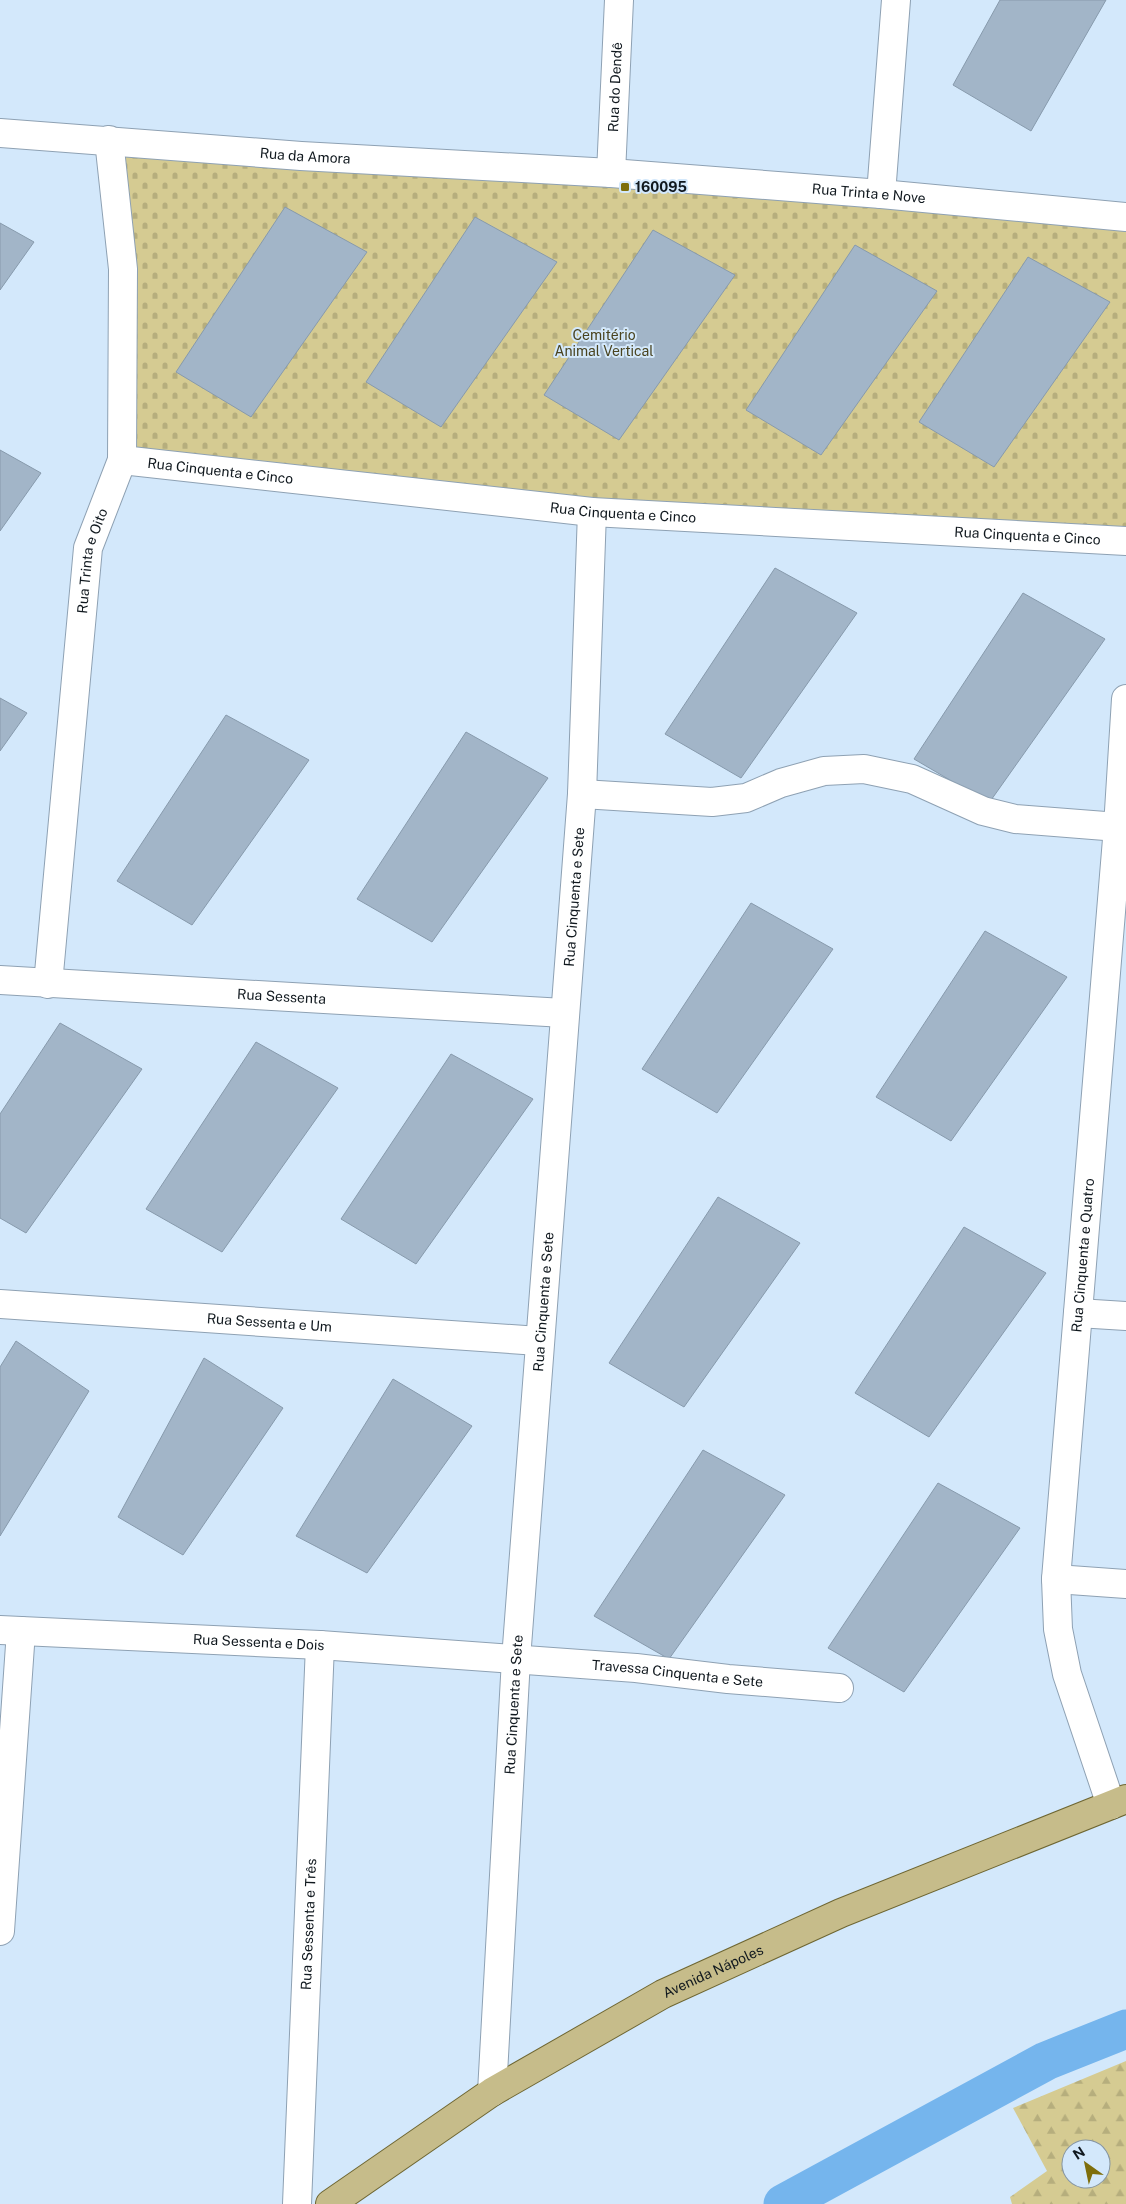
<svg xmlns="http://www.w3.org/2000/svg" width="1126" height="2204" font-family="'Public Sans',sans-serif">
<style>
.forest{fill:url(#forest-firs);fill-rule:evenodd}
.cemetery{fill:url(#cemetery-stones)}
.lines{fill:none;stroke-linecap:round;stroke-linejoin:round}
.canal{stroke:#75b5ed;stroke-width:39}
.building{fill:#a2b5c8;stroke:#879aac}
.minor-casing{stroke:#8ea1b3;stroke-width:30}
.major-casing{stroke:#6e6632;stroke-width:30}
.minor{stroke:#fff;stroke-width:28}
.major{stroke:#c6bc8a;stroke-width:28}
.poi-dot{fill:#7e6e0b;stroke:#d3e8fb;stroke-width:2}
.labels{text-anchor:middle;stroke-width:4;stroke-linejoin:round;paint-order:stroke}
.street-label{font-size:14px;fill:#10181e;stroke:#d3e8fb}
.poi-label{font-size:14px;font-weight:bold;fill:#10181e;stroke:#d3e8fb;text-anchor:start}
.park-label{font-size:14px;fill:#49431f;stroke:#d3e8fb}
</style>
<defs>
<pattern id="forest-firs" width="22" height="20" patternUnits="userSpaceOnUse" patternTransform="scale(1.25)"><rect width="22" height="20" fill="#d5cb92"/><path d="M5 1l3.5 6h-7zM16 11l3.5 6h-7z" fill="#b6ae7d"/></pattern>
<pattern id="cemetery-stones" width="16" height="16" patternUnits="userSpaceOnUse" patternTransform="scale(1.25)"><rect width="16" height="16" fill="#d5cb92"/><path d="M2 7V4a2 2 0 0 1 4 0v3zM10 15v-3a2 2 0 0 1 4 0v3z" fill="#b6ae7d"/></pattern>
</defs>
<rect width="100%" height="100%" fill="#d3e8fb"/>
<path class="forest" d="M1126,2061V2204H1012L1010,2197L1047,2171L1013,2108ZM1071,2149H1101V2179H1071Z"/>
<path class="cemetery" d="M109,140L1126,217V541L122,460Z"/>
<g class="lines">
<path class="canal" d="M783,2204L1046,2061L1126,2029"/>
</g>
<path class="building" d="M1000,0H1106L1031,131L953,85Z
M285,207L367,252L251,417L176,372Z
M475,217L557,262L441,427L366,382Z
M0,223L34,242L0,290Z
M653,230L735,275L619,440L544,395Z
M855,245L937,291L821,455L746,410Z
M1028,257L1110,302L994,467L919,422Z
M0,450L41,473L0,531Z
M775,568L857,613L741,778L665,734Z
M1023,593L1105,639L989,803L914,759Z
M0,698L27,713L0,751Z
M226,715L309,760L192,925L117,881Z
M466,732L548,778L432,942L357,899Z
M751,903L833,949L717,1113L642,1069Z
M985,931L1067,977L951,1141L876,1097Z
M60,1023L142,1069L26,1233L0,1218V1114Z
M256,1042L338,1088L222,1252L146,1209Z
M451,1054L533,1099L416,1264L341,1219Z
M718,1197L800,1243L684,1407L609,1363Z
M964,1227L1046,1273L929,1437L855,1393Z
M16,1341L89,1391L0,1536V1367Z
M204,1358L283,1408L183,1555L118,1517Z
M393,1379L472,1426L367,1573L296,1536Z
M703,1450L785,1495L669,1659L594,1616Z
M938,1483L1020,1528L904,1692L828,1648Z"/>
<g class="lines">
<defs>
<g id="minor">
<path id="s1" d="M0,133L301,156L611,173L881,194L1126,217"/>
<path id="s2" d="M611,173L619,0"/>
<path d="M881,194L896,0"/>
<path id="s3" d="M122,460L592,512L1126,541"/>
<path d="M582,794L712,802L746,798L781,783L824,771L864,769L912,779L983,811L1015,819L1118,827"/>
<path id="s4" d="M0,980L564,1013"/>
<path id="s5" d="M48,984L88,548L122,460L123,269L109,140"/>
<path id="s6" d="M0,1304L539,1341"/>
<path d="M1078,1313L1126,1316"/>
<path d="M1056,1579L1126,1584"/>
<path id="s7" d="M0,1630L320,1645L636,1668L728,1679L839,1688"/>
<path id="s8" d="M1111,1805L1067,1674L1058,1629L1056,1579L1118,827L1126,699"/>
<path d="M0,1931L21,1631"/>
<path id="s9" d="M492,2092L516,1659L582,794L592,512"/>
<path id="s10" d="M297,2204L320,1645"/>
</g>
<g id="major">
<path id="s11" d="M330,2204L492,2092L663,1994L841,1913L1126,1799"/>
</g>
</defs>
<use href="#minor" class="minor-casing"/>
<use href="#major" class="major-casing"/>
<use href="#minor" class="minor"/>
<use href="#major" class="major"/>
</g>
<rect class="poi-dot" x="620" y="182" width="10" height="10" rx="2.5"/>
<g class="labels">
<g class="street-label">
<text dy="5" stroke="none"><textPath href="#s2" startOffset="86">Rua do Dendê</textPath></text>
<text dy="5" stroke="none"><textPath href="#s1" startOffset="306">Rua da Amora</textPath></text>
<text dy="5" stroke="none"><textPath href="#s1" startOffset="871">Rua Trinta e Nove</textPath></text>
<text dy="5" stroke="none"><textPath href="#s3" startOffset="99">Rua Cinquenta e Cinco</textPath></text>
<text dy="5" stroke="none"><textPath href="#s3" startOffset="504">Rua Cinquenta e Cinco</textPath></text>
<text dy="5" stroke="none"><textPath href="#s3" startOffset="909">Rua Cinquenta e Cinco</textPath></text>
<text dy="5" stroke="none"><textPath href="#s5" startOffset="426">Rua Trinta e Oito</textPath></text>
<text dy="5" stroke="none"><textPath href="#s9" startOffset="1198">Rua Cinquenta e Sete</textPath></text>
<text dy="5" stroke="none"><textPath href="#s4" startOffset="282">Rua Sessenta</textPath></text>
<text dy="5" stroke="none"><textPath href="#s8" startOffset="559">Rua Cinquenta e Quatro</textPath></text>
<text dy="5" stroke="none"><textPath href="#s9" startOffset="792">Rua Cinquenta e Sete</textPath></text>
<text dy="5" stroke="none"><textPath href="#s6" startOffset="270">Rua Sessenta e Um</textPath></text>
<text dy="5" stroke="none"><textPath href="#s7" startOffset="259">Rua Sessenta e Dois</textPath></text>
<text dy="5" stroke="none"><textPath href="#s7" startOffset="679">Travessa Cinquenta e Sete</textPath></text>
<text dy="5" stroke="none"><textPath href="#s9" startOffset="388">Rua Cinquenta e Sete</textPath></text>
<text dy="5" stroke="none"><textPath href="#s10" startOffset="280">Rua Sessenta e Três</textPath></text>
<text dy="5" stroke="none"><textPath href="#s11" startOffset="449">Avenida Nápoles</textPath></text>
</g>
<g class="poi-label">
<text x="635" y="192">160095</text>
</g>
<g class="park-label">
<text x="604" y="340">Cemitério<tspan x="604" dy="16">Animal Vertical</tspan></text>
</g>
</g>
<g transform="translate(1086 2164) rotate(327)"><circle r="24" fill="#d3e8fb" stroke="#8595a3"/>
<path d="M0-4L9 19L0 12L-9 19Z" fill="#7e6e0b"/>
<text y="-8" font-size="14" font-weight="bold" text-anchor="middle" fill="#10181e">N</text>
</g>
</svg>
